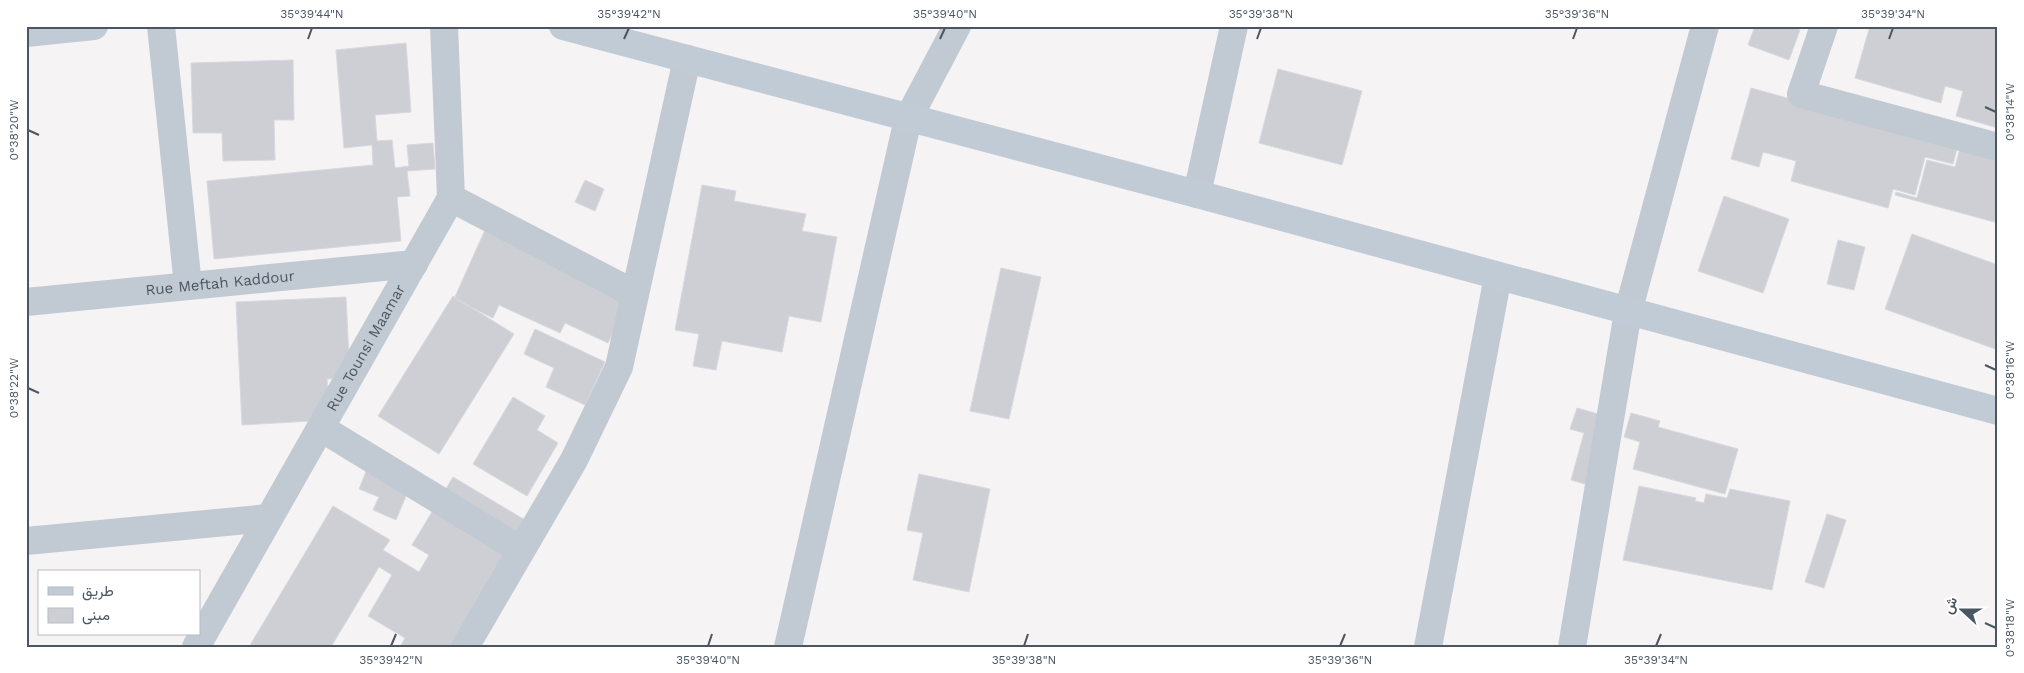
<svg xmlns="http://www.w3.org/2000/svg" width="2024" height="673" font-family="'Work Sans',Vazirmatn,sans-serif">
<style>
.building{fill:#cdcfd5;stroke:#d7d9de}
.lines{fill:none;stroke-linecap:round;stroke-linejoin:round}
.minor{stroke:#c1cad2;stroke-width:28}
.secondary{stroke:#c1cbd6;stroke-width:28}
.ticks{fill:none;stroke:#4a5661;stroke-width:2}
.labels{text-anchor:middle;stroke-width:5;stroke-linejoin:round;paint-order:stroke}
.street-label{font-size:15px;fill:#4a5661;stroke:#fff}
.neatline{fill:none;stroke:#4a5661;stroke-width:2}
.ticks-label{font-size:12px;text-anchor:middle;fill:#4a5661}
</style>
<rect width="100%" height="100%" fill="#f5f3f3"/>
<path class="building" d="M1755,26H1789L1800,30L1789,60L1748,45Z
M1870,26H1998V128L1956,116L1963,91L1945,86L1941,103L1855,78Z
M406,43L411,112L375,115L377,141L392,140L395,168L409,166L407,145L433,143L435,169L407,171L410,196L397,197L401,241L214,259L207,181L373,165L372,145L344,148L336,50Z
M293,60L294,120H274L275,160L223,161L222,133H193L191,63Z
M1278,69L1362,91L1342,165L1259,143Z
M1751,88L1958,145L1953,164L1925,157L1915,195L1893,189L1888,208L1791,181L1796,161L1763,152L1759,167L1731,159Z
M1962,141L1998,151V223L1895,195L1896,192L1917,198L1927,160L1955,167Z
M585,180L604,189L595,211L575,202Z
M702,185L736,191L734,201L806,214L802,231L837,237L821,322L789,316L782,352L722,341L716,370L693,366L699,334L675,330Z
M1724,196L1789,219L1763,293L1698,271Z
M489,221L634,287L608,343L565,323L560,333L499,305L493,318L454,299Z
M1912,234L1998,265V350L1885,309Z
M1838,240L1865,247L1854,290L1827,284Z
M1001,268L1041,277L1009,419L970,411Z
M453,296L514,334L439,454L378,416Z
M346,297L350,378L327,379L329,420L242,425L236,302Z
M535,329L605,362L585,405L546,387L554,368L524,354Z
M513,397L545,416L537,430L558,443L527,496L473,464Z
M1577,408L1623,421L1602,489L1571,480L1584,433L1570,429Z
M1631,413L1660,421L1658,427L1738,449L1725,494L1633,469L1640,442L1624,437Z
M369,464L412,482L396,520L373,510L379,497L359,489Z
M919,474L990,489L969,592L913,580L923,533L907,530Z
M453,477L530,523L456,647H400L405,638L368,616L392,575L379,567L331,647H249L333,506L390,540L383,550L419,572L429,555L412,545Z
M1639,486L1696,498L1695,501L1704,503L1706,494L1727,498L1730,489L1790,501L1772,590L1623,560Z
M1827,514L1846,520L1824,588L1805,582Z"/>
<g class="lines">
<g class="minor">
<path d="M161,26L188,286"/>
<path d="M1824,26L1801,94L1998,147"/>
<path d="M1197,194L1234,26"/>
<path d="M451,198L635,294"/>
<path id="s1" d="M26,302L414,264"/>
<path d="M321,428L521,550"/>
<path d="M26,541L269,518"/>
<path id="s2" d="M196,647L451,198L444,26"/>
<path d="M465,647L574,460L619,367L687,59"/>
<path d="M788,647L908,119L957,26"/>
<path d="M1428,647L1498,276"/>
<path d="M1572,647L1628,312L1705,26"/>
</g>
<path class="secondary" d="M563,26L1197,194L1998,411
M26,33L94,26"/>
</g>
<path class="ticks" d="M308,39L312,28M624,39L629,28M940,39L945,28M1257,39L1261,28M1573,39L1577,28M1889,39L1893,28M1985,107L1996,112M28,130L39,135M1985,365L1996,370M28,388L39,393M1985,623L1996,628M391,646L396,634M708,646L712,634M1024,646L1028,634M1340,646L1345,634M1656,646L1661,634"/>
<g class="labels">
<g class="street-label">
<text dy="5" stroke="none"><textPath href="#s1" startOffset="195">Rue Meftah Kaddour</textPath></text>
<text dy="5" stroke="none"><textPath href="#s2" startOffset="344">Rue Tounsi Maamar</textPath></text>
</g>
</g>
<rect width="2024" height="673" fill="none" stroke="#ffffff" stroke-width="55"/>
<rect x="38" y="570" width="162" height="65" fill="#ffffff" stroke="#b7bbc0"/>
<rect x="48" y="587" width="25" height="8" fill="#c1cbd6" stroke="#b7bbc0"/>
<text x="82" y="596" font-size="15" fill="#4a5661">طريق</text>
<rect x="48" y="608" width="25" height="15" fill="#cdcfd5" stroke="#b7bbc0"/>
<text x="82" y="620" font-size="15" fill="#4a5661">مبنى</text>
<g transform="translate(1962 610) rotate(291)" stroke="#ffffff" stroke-width="4" paint-order="stroke">
<path d="M0-4L9 19L0 12L-9 19Z" fill="#4a5661"/>
<text y="-8" font-size="14" font-weight="bold" text-anchor="middle" fill="#4a5661">ش</text>
</g>
<rect x="28" y="28" width="1968" height="618" class="neatline"/>
<g class="ticks-label">
<text x="312" y="18">35°39'44"N</text>
<text x="629" y="18">35°39'42"N</text>
<text x="945" y="18">35°39'40"N</text>
<text x="1261" y="18">35°39'38"N</text>
<text x="1577" y="18">35°39'36"N</text>
<text x="1893" y="18">35°39'34"N</text>
<text transform="translate(2010 112) rotate(-90)" y="4">0°38'14"W</text>
<text transform="translate(14 130) rotate(-90)" y="4">0°38'20"W</text>
<text transform="translate(2010 370) rotate(-90)" y="4">0°38'16"W</text>
<text transform="translate(14 388) rotate(-90)" y="4">0°38'22"W</text>
<text transform="translate(2010 628) rotate(-90)" y="4">0°38'18"W</text>
<text x="391" y="664">35°39'42"N</text>
<text x="708" y="664">35°39'40"N</text>
<text x="1024" y="664">35°39'38"N</text>
<text x="1340" y="664">35°39'36"N</text>
<text x="1656" y="664">35°39'34"N</text>
</g>
</svg>
